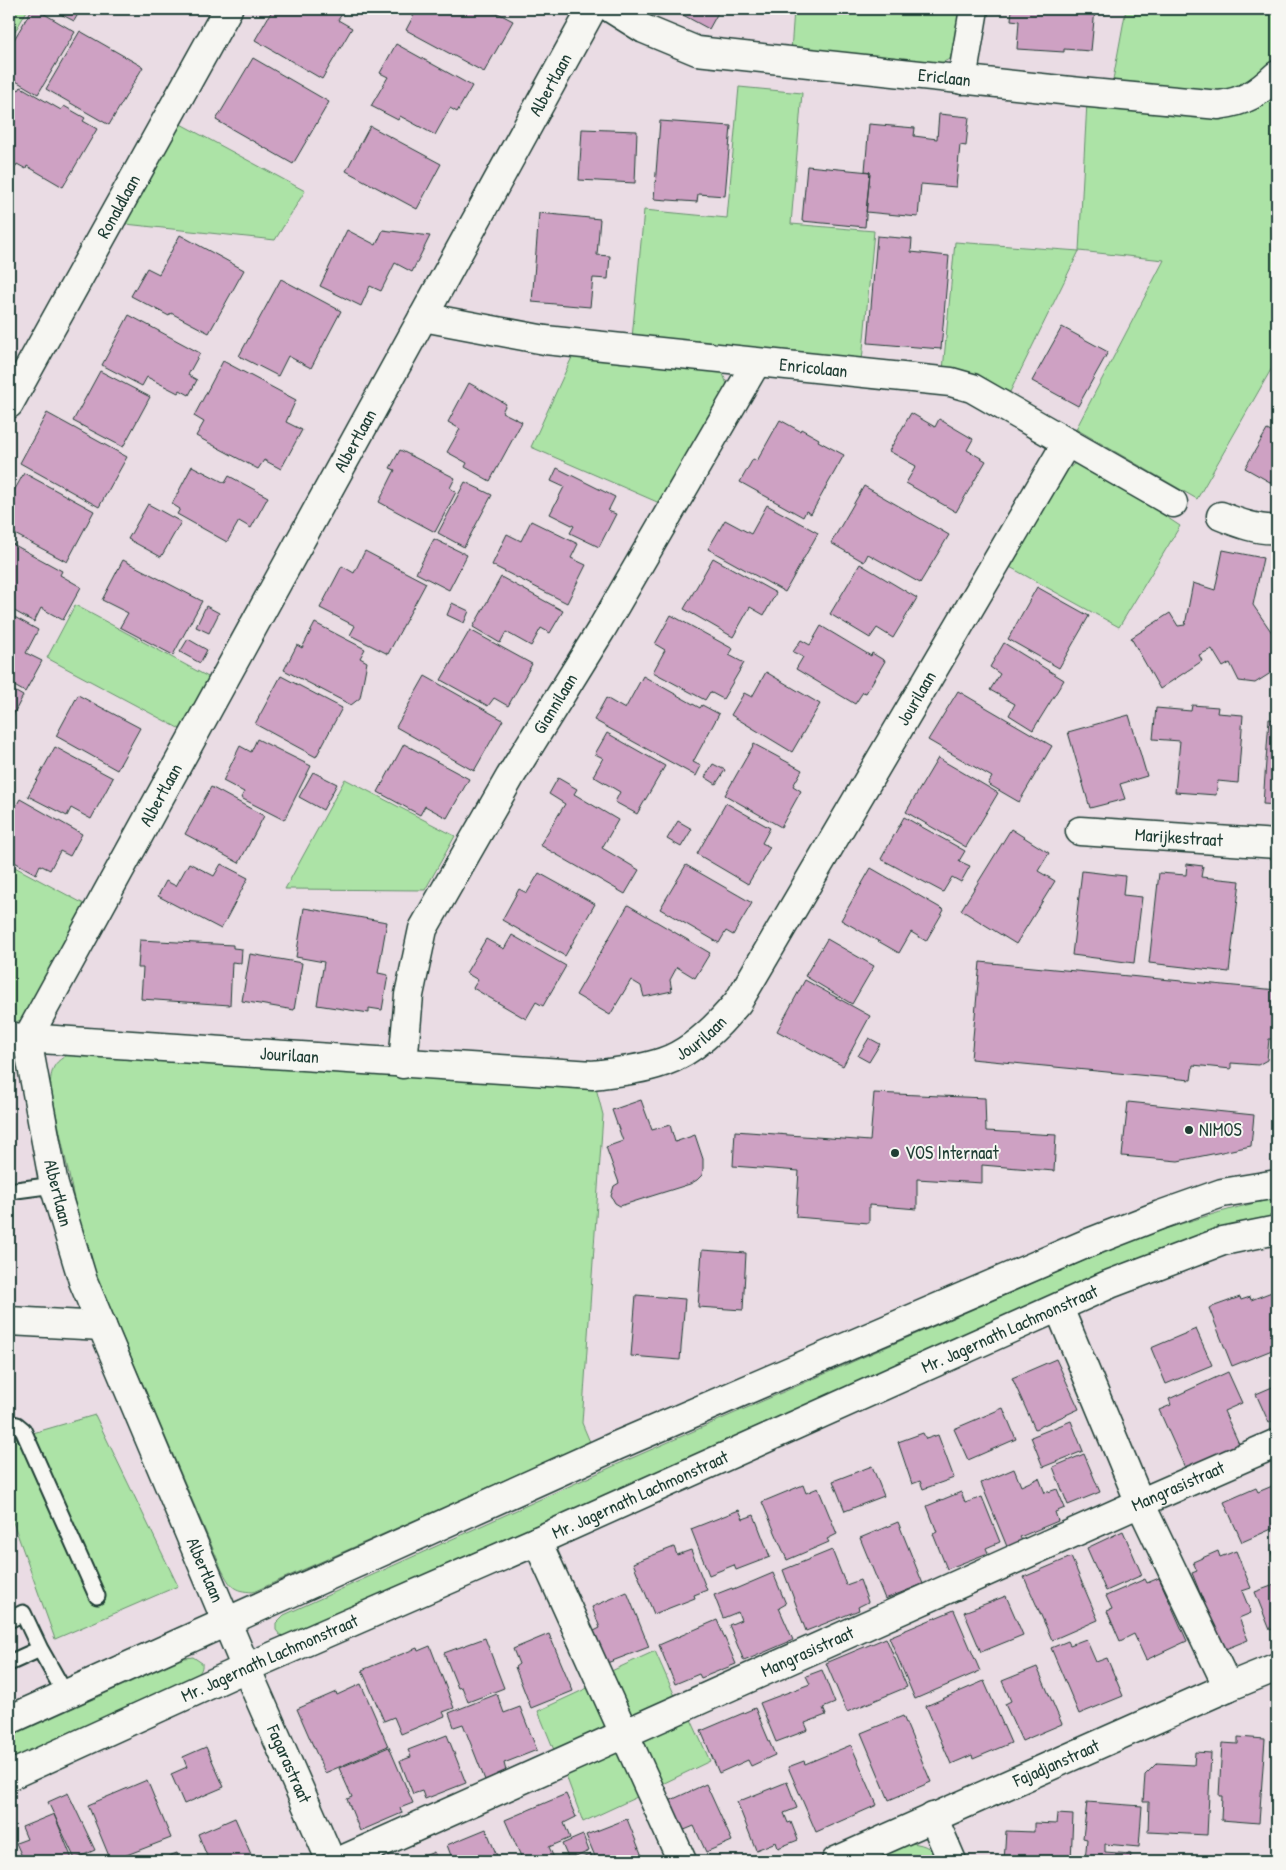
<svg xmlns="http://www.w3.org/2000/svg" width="1286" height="1870" font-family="'Patrick Hand',sans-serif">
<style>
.green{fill:#ace3a6;stroke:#66906d}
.building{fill:#cea1c3;stroke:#1f3d34}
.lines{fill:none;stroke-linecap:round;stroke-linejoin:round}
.lane-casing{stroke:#1f3d34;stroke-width:19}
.street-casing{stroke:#1f3d34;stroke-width:31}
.secondary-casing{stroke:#1f3d34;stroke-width:31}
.lane{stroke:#f6f6f2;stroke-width:15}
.street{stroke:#f6f6f2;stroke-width:28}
.secondary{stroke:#f6f6f2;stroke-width:28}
.poi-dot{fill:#1f3d34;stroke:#f6f6f2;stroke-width:2}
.labels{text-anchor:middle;stroke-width:4;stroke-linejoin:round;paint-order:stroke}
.street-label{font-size:18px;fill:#1f3d34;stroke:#f6f6f2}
.poi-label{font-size:18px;fill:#1f3d34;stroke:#f6f6f2;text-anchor:start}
</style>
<rect width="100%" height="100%" fill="#eadce4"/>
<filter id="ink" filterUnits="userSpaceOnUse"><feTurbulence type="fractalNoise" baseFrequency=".02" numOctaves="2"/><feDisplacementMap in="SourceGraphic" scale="10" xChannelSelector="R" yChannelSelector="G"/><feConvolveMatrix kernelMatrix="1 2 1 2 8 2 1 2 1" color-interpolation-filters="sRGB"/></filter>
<g filter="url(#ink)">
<path class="green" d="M9,9H28L9,42Z
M794,9H962L956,41L950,59L936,65L791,52Z
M1126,9H1277V54L1273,62L1261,75L1234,92L1112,85Z
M739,87L802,93L791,224L874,231L862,361L632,338L644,210L727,218Z
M1273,95L1277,97V359L1197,499L1076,429L1164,260L1079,251L1010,392L977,377L943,370L955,242L1079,251L1087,102Z
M175,121L305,191L275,240L116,223Z
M573,355L722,371L728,387L664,505L531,447Z
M1084,462L1180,526L1119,627L1008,566L1066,471L1075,463Z
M75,605L210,678L182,730L47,658Z
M345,779L455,836L425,890L285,889Z
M9,864L86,905L29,1014L21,1020L9,1024Z
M71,1053L596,1088L603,1115L582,1423L590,1442L253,1592C233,1591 231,1587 222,1570L84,1246L50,1085C52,1066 54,1062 71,1053Z
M1277,1198V1221L997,1321L821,1399L476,1554L285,1636L280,1635L276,1630V1623L284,1615L616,1465L1127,1242C1176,1225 1225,1209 1277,1198Z
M95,1415L178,1586L55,1639L9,1511V1440Z
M655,1651L675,1696L636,1714L628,1715L607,1673Z
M193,1657L202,1663C203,1670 199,1674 193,1678L9,1761V1737L184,1658Z
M594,1685C599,1698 612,1717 602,1729L554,1750L538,1711Z
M688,1713L710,1761L654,1788L640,1733Z
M617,1751C628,1760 636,1783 637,1797L583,1822L564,1770Z
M912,1843C926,1845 933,1848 939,1861H864L900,1845Z"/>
<path class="building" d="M32,9H36L75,32L38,94L9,77V48Z
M51,9H81L74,21Z
M273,9H340L344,11L338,20L352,28L322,79L255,40Z
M361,9H374L371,14Z
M417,9H490L513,21L484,72L406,30Z
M672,9H720L709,29Z
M1012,9H1095L1091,51L1064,49V52L1017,49L1019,21L1011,20Z
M80,31L143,67L109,125L46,89Z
M396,44L472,86L457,112L450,108L435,135L400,116L398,120L371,106L388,77L380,73Z
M253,58L329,102L293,164L216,120Z
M21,87L61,110L64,106L85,118L83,121L97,129L63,187L27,166L26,169L17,164L15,168L9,164V101L16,88L19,90Z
M939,114L969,117L966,146L960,145L956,187L921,184L918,217L866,212L870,172L865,171L869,124L915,128L914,136L937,139Z
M660,121L731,126L725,196L698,194L697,202L654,199Z
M370,126L441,164L417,209L346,171Z
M582,129L637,131L635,183L579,180Z
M807,166L870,172L865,227L802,221Z
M539,213L600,219L597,255L610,256L608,279L593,278L590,307L532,302Z
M347,230L376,245L383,230L430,236L412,272L395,263L381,291L370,286L361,306L320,286Z
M180,235L244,270L209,333L171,313L169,316L131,296L147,268L159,274Z
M877,236L912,239L911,252L949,256L941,349L868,343Z
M281,279L341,311L311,368L288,356L278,376L239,356Z
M129,315L200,353L188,375L197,380L189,395L180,390L178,393L147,377L142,386L102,365Z
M1062,327L1108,352L1078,406L1032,381Z
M223,361L296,400L286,422L302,430L281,469L264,460L258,469L196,436L204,422L194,416Z
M100,371L150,397L123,447L73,421Z
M469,383L506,404L502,412L522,422L490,481L465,467L467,463L447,452L460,429L448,422Z
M47,413L127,457L99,507L20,463Z
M911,413L935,427L939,419L973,439L967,450L986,461L956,512L906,483L916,466L889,451Z
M780,420L800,431L801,429L819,439L818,441L844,455L811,514L806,511L803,517L740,482L753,459L757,461Z
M1267,430L1277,435V486L1245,468Z
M400,450L455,478L450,488L456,492L435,532L379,502L395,470L390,468Z
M192,466L225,483L229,476L268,497L251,528L239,521L227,542L177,514L180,509L172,504Z
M557,468L615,497L608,511L616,514L599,547L570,533L574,526L550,514L564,487L551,481Z
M24,473L94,511L67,562L9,531V500Z
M465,482L492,495L464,547L438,533Z
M864,486L949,535L920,583L868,554L864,562L831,543Z
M148,504L181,522L161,557L128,539Z
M767,505L818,533L785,592L708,549L725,520L751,534Z
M531,521L578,544L571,558L586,565L567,603L492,565L507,534L521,541Z
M434,539L467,555L449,590L416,573Z
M9,542L62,571L60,575L81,587L63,620L41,608L34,622L9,608Z
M1223,550L1263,558L1253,605L1277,640V669L1255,683L1239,681L1230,663L1223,667L1212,649L1199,655L1202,661L1160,689L1131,638L1170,613L1178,626L1185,625L1193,583L1215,590Z
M365,551L426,583L388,654L350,635L355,626L320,608L342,566L354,573Z
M713,558L776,593L764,615L750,607L733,637L684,609Z
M123,560L202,601L173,655L120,627L128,613L102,600Z
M860,564L917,598L893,638L877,628L870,638L830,614Z
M501,577L563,611L550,633L541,628L531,646L506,632L500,643L473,627Z
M1037,587L1089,616L1059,668L1008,639Z
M452,603L469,611L464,623L447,615Z
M206,606L219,613L209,633L196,627Z
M9,614L38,630L26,653L42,661L25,692L9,683Z
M671,615L733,649L729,655L744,663L723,699L710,692L705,700L653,672L665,650L655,644Z
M315,623L365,649L360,658L367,662L360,698L351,705L284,670L297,645L302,648Z
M821,626L871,656L872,653L885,661L866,693L863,692L855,704L796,669L803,657L793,652L801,640L810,645Z
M470,630L532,664L508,706L494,698L488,706L441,680Z
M188,639L207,650L200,663L180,652Z
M1004,643L1064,680L1033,730L1009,715L1015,704L990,690L1000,674L990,667Z
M766,672L820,704L792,752L731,715L744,693L752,697Z
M281,676L342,708L316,757L255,724Z
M425,676L503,720L474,771L396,727Z
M643,676L700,708L702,705L719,714L693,762L701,766L696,776L594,720L606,698L625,709Z
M9,688L23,696L9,723Z
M958,691L1052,746L1019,802L988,784L992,777L928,740Z
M78,695L140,728L117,770L56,736Z
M1192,705L1218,707L1217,713L1243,715L1238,783L1218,781L1216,795L1175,792L1180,741L1153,739L1156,708L1191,711Z
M1129,715L1147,776L1120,784L1125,799L1090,808L1068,732Z
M1269,719L1277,720V805L1263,804Z
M607,733L665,766L637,814L615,802L620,792L593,776L603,758L595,754Z
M257,739L311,766L284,820L241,798L244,792L223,781L240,746L251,752Z
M404,744L469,779L447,818L425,806L420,815L378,792Z
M754,744L802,770L793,786L801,791L781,827L725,795Z
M55,747L113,778L91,819L71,808L67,816L28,796Z
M938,758L998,793L966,847L906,812Z
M713,764L725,770L716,784L705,777Z
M313,772L337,784L323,810L299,797Z
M558,778L577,789L574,794L618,820L602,848L639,870L625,894L540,845L565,804L549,794Z
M211,787L264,816L239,863L185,834Z
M20,799L82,834L70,856L60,851L50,870L40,865L36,874L9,859V819Z
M726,803L770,828L762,843L770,847L748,884L697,854Z
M904,817L965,851L959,861L970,866L961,882L952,877L943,892L881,859Z
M678,821L692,829L681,847L667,839Z
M1011,829L1049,853L1038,871L1055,881L1016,944L961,910Z
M189,863L214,876L221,864L248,878L221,929L158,896L166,881L176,886Z
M1187,864L1203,866L1201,877L1240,881L1229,972L1149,963L1159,873L1186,875Z
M686,865L752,903L733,935L726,931L719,943L660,909Z
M871,868L944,910L926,941L911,932L899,953L841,920Z
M1082,871L1125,876L1123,895L1142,897L1134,963L1072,955Z
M539,873L595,904L565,956L502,920L519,889L527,893Z
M628,905L710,953L695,978L677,967L670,980L672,991L644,997L641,986L631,980L610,1015L576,995Z
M304,908L387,922L378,973L388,975L382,1010L369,1008V1013L317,1005L324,962L296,957Z
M512,935L566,966L543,1006L536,1002L526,1019L473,988L478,980L466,973L486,939L504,949Z
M827,939L874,966L852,1004L805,976Z
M140,940L233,945V948L242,949L241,963L232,962L230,1005L141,999L143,968H138Z
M250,954L302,963L294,1010L242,1001Z
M980,962L1277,990L1274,1039H1269L1267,1060L1258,1065L1231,1063V1069L1193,1065L1191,1080L971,1059Z
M805,980L870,1016L843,1066L777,1031Z
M869,1038L880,1044L869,1062L858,1056Z
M874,1093L985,1098L986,1131L1056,1135L1054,1171L982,1165V1183L917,1179V1209L869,1205V1223L796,1217L799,1171L733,1166L735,1131L870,1141Z
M641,1100L652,1130L670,1125L675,1142L695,1135L703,1159V1169L702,1175L697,1180L690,1184L620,1206L615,1203L611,1196L614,1186L619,1183L606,1147L623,1141L612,1110Z
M1128,1102L1254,1115L1251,1146L1178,1161L1122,1156Z
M702,1250L746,1253L743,1310L698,1307Z
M1277,1290V1348L1232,1366L1209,1308L1240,1297L1241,1300L1250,1297L1251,1300Z
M636,1295L685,1299L680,1360L631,1356Z
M1196,1329L1212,1365L1166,1384L1151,1348Z
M1056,1359L1079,1409L1035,1429L1012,1378Z
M1228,1372L1242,1403L1224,1411L1240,1446L1186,1470L1159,1410L1171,1405L1169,1399Z
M1277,1385V1420L1269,1423L1256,1394Z
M1003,1408L1016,1439L968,1460L954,1429Z
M1071,1421L1083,1451L1043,1467L1031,1437Z
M923,1433L926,1439L938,1435L954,1478L923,1489L920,1481L912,1484L898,1442Z
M1084,1454L1100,1492L1068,1505L1053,1467Z
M872,1466L884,1496L845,1511L833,1481Z
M1014,1469L1021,1486L1039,1478L1045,1493L1057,1489L1065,1508L1055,1512L1058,1521L1020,1537L1023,1542L1008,1549L981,1483Z
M1277,1484V1521L1273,1523L1274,1528L1242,1542L1224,1502L1256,1488L1258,1492Z
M803,1485L806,1493L818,1488L837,1534L827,1539L829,1542L787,1560L762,1502Z
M961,1492L965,1503L982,1497L1000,1542L986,1548L988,1553L947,1569L933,1534L937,1532L927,1506Z
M739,1510L743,1519L754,1515L770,1557L736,1570L734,1565L709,1575L691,1529Z
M898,1522L923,1584L885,1599L860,1538Z
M1123,1531L1142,1575L1106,1591L1087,1548Z
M674,1547L677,1555L691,1550L707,1590L694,1595L695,1598L654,1614L633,1563Z
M832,1550L846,1585L860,1580L868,1602L858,1607L859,1610L806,1631L783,1570Z
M1277,1550V1568L1271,1552Z
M1218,1551L1220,1557L1236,1551L1251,1588L1242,1591L1251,1613L1239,1618L1248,1640L1223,1650L1192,1573L1197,1571L1193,1562Z
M1071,1557L1098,1620L1052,1640L1024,1577Z
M773,1573L786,1604L779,1608L793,1640L744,1661L729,1625L741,1620L738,1612L723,1618L714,1595L732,1588L733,1590Z
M1159,1578L1187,1641L1146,1660L1134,1634L1120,1641L1107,1611L1112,1609L1106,1596L1145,1579L1147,1583Z
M1277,1584V1627L1270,1630L1255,1592Z
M627,1592L649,1647L607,1663L594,1631L600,1628L592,1607Z
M1006,1596L1023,1635L981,1652L964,1612Z
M954,1610L980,1671L915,1699L889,1637Z
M717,1620L736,1664L701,1678L699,1674L675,1684L659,1645Z
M549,1634L573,1691L531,1708L515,1667L519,1664L513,1649Z
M485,1638L504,1688L468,1702L462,1687L458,1688L444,1653Z
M886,1638L907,1687L847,1712L826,1663Z
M1086,1639L1096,1662L1107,1658L1123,1696L1079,1714L1051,1648L1068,1641L1070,1645Z
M430,1646L454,1708L443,1712L445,1716L401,1734L394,1717L384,1721L362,1670L417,1648L418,1651Z
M1037,1667L1062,1724L1022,1741L1005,1704L1011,1701L1002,1681Z
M822,1670L835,1703L823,1708L826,1715L805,1723L808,1730L776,1742L760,1703L810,1684L806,1676Z
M984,1681L1011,1743L973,1759L972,1755L951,1764L926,1706Z
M361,1684L388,1746L325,1773L297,1709L336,1692L337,1695Z
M497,1694L504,1713L520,1707L537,1750L504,1763L506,1771L485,1780L463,1724L454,1727L449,1713Z
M755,1708L775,1755L751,1766L748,1760L719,1773L701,1731Z
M903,1716L931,1782L889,1800L861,1733Z
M447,1735L466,1783L425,1799L422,1791L413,1794L400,1761L411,1757L408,1750Z
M1238,1737L1265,1739L1259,1823L1221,1820L1222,1796H1219L1222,1743L1238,1744Z
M851,1745L877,1805L816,1832L788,1767L804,1761L805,1764Z
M206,1747L224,1787L184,1804L171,1774L187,1767L183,1757Z
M389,1747L413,1803L400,1808L402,1813L360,1831L347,1799L352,1797L339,1768Z
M1195,1752L1211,1753L1207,1835L1148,1832L1149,1802H1143L1145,1775L1157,1763L1194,1765Z
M147,1780L171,1838L111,1861L88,1805Z
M787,1782L797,1808L784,1813L788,1823L791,1822L798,1840L778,1848L776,1842L756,1850L737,1802Z
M706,1784L732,1841L706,1852L694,1826L682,1831L669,1801Z
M68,1793L95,1850L75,1859L48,1802Z
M566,1794L576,1817L564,1823L570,1838L549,1847L555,1860L523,1861L505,1820Z
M1087,1802L1142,1806L1139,1847L1105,1844V1852L1131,1854L1130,1861H1085L1087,1839L1083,1838Z
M54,1814L72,1859L65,1861H24L16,1843L27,1839L22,1827Z
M1057,1814L1073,1815L1071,1861H1004L1006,1831L1034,1832V1823L1056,1824Z
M235,1818L254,1861H209L198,1834Z
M627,1819L644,1861H597L586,1835Z
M486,1829L499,1861H453L447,1845Z
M583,1835L589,1851L569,1860L562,1844Z
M434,1852L438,1861H412Z
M177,1853L180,1861H155Z
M591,1854L594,1861H579L578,1860Z"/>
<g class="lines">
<defs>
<path id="lane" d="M9,1191L54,1185
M9,1423L17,1425L23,1430L97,1596
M9,1620L23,1613L40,1649L9,1663
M40,1649L66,1695"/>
<g id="street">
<path id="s1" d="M612,9L644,29L697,51L1080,92L1219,105C1246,101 1257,94 1277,75"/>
<path d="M962,80L974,9"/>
<path id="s2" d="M423,317L545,340L951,382L972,388L1173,503"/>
<path id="s3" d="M9,404L228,9"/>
<path d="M1221,516C1238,523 1259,531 1277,529"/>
<path id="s4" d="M1080,831L1277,844"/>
<path id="s5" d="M10,1037L593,1075C616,1072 640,1070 663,1062C693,1052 718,1026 738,1002L1067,442"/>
<path id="s6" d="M403,1064L409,995L423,929L510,777L601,630L756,363"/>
<path d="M1059,1308L1140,1503L1228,1687"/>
<path d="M9,1321L102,1326"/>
<path d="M537,1541L682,1861"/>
<path d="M933,1817L952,1861"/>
<path id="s7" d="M331,1861L246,1668L83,1281L54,1185L27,1039L592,9"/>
<path id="s8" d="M340,1861L1140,1503L1277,1443"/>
<path id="s9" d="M836,1861L1228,1687L1277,1667"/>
</g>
<g id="secondary">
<path d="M9,1720L616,1446L1088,1243L1160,1215L1222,1193L1277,1184"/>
<path id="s10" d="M9,1776L246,1668L537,1541L1110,1284L1223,1241L1277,1230"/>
</g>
</defs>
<use href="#lane" class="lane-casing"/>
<use href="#street" class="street-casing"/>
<use href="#secondary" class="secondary-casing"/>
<use href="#lane" class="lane"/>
<use href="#street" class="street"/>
<use href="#secondary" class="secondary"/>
</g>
</g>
<g class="poi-dot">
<circle cx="1189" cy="1130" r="5"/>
<circle cx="895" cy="1153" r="5"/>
</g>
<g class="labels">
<g class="street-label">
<text dy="6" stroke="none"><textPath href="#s1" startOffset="344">Ericlaan</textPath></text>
<text dy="6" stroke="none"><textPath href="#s7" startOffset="1968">Albertlaan</textPath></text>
<text dy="6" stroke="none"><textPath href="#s3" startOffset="226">Ronaldlaan</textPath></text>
<text dy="6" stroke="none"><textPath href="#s2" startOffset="394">Enricolaan</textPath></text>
<text dy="6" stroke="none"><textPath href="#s7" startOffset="1562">Albertlaan</textPath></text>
<text dy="6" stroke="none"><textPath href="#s5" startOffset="1105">Jourilaan</textPath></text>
<text dy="6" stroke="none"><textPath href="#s6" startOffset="398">Giannilaan</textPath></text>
<text dy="6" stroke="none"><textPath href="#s7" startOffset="1158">Albertlaan</textPath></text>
<text dy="6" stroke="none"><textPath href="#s4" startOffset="99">Marijkestraat</textPath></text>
<text dy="6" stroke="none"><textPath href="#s5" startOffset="701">Jourilaan</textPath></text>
<text dy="6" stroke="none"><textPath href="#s5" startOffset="280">Jourilaan</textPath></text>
<text transform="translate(58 1193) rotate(76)" y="6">Albertlaan</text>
<text dy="6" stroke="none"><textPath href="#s10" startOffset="1096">Mr. Jagernath Lachmonstraat</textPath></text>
<text dy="6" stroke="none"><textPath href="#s8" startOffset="918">Mangrasistraat</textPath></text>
<text dy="6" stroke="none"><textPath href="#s10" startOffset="691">Mr. Jagernath Lachmonstraat</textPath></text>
<text transform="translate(205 1570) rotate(67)" y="6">Albertlaan</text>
<text dy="6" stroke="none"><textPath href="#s8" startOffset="512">Mangrasistraat</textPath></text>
<text dy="6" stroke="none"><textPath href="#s10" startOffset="286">Mr. Jagernath Lachmonstraat</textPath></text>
<text dy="6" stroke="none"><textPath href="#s9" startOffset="241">Fajadjanstraat</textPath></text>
<text transform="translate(289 1764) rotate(66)" y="6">Fagarastraat</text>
</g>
<g class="poi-label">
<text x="1199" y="1136">NIMOS</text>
<text x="905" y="1159">VOS Internaat</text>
</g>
</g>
<rect width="1286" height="1870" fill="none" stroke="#f6f6f2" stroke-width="30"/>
<rect x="15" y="15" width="1256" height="1840" fill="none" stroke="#1f3d34" stroke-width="2" filter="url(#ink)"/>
</svg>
